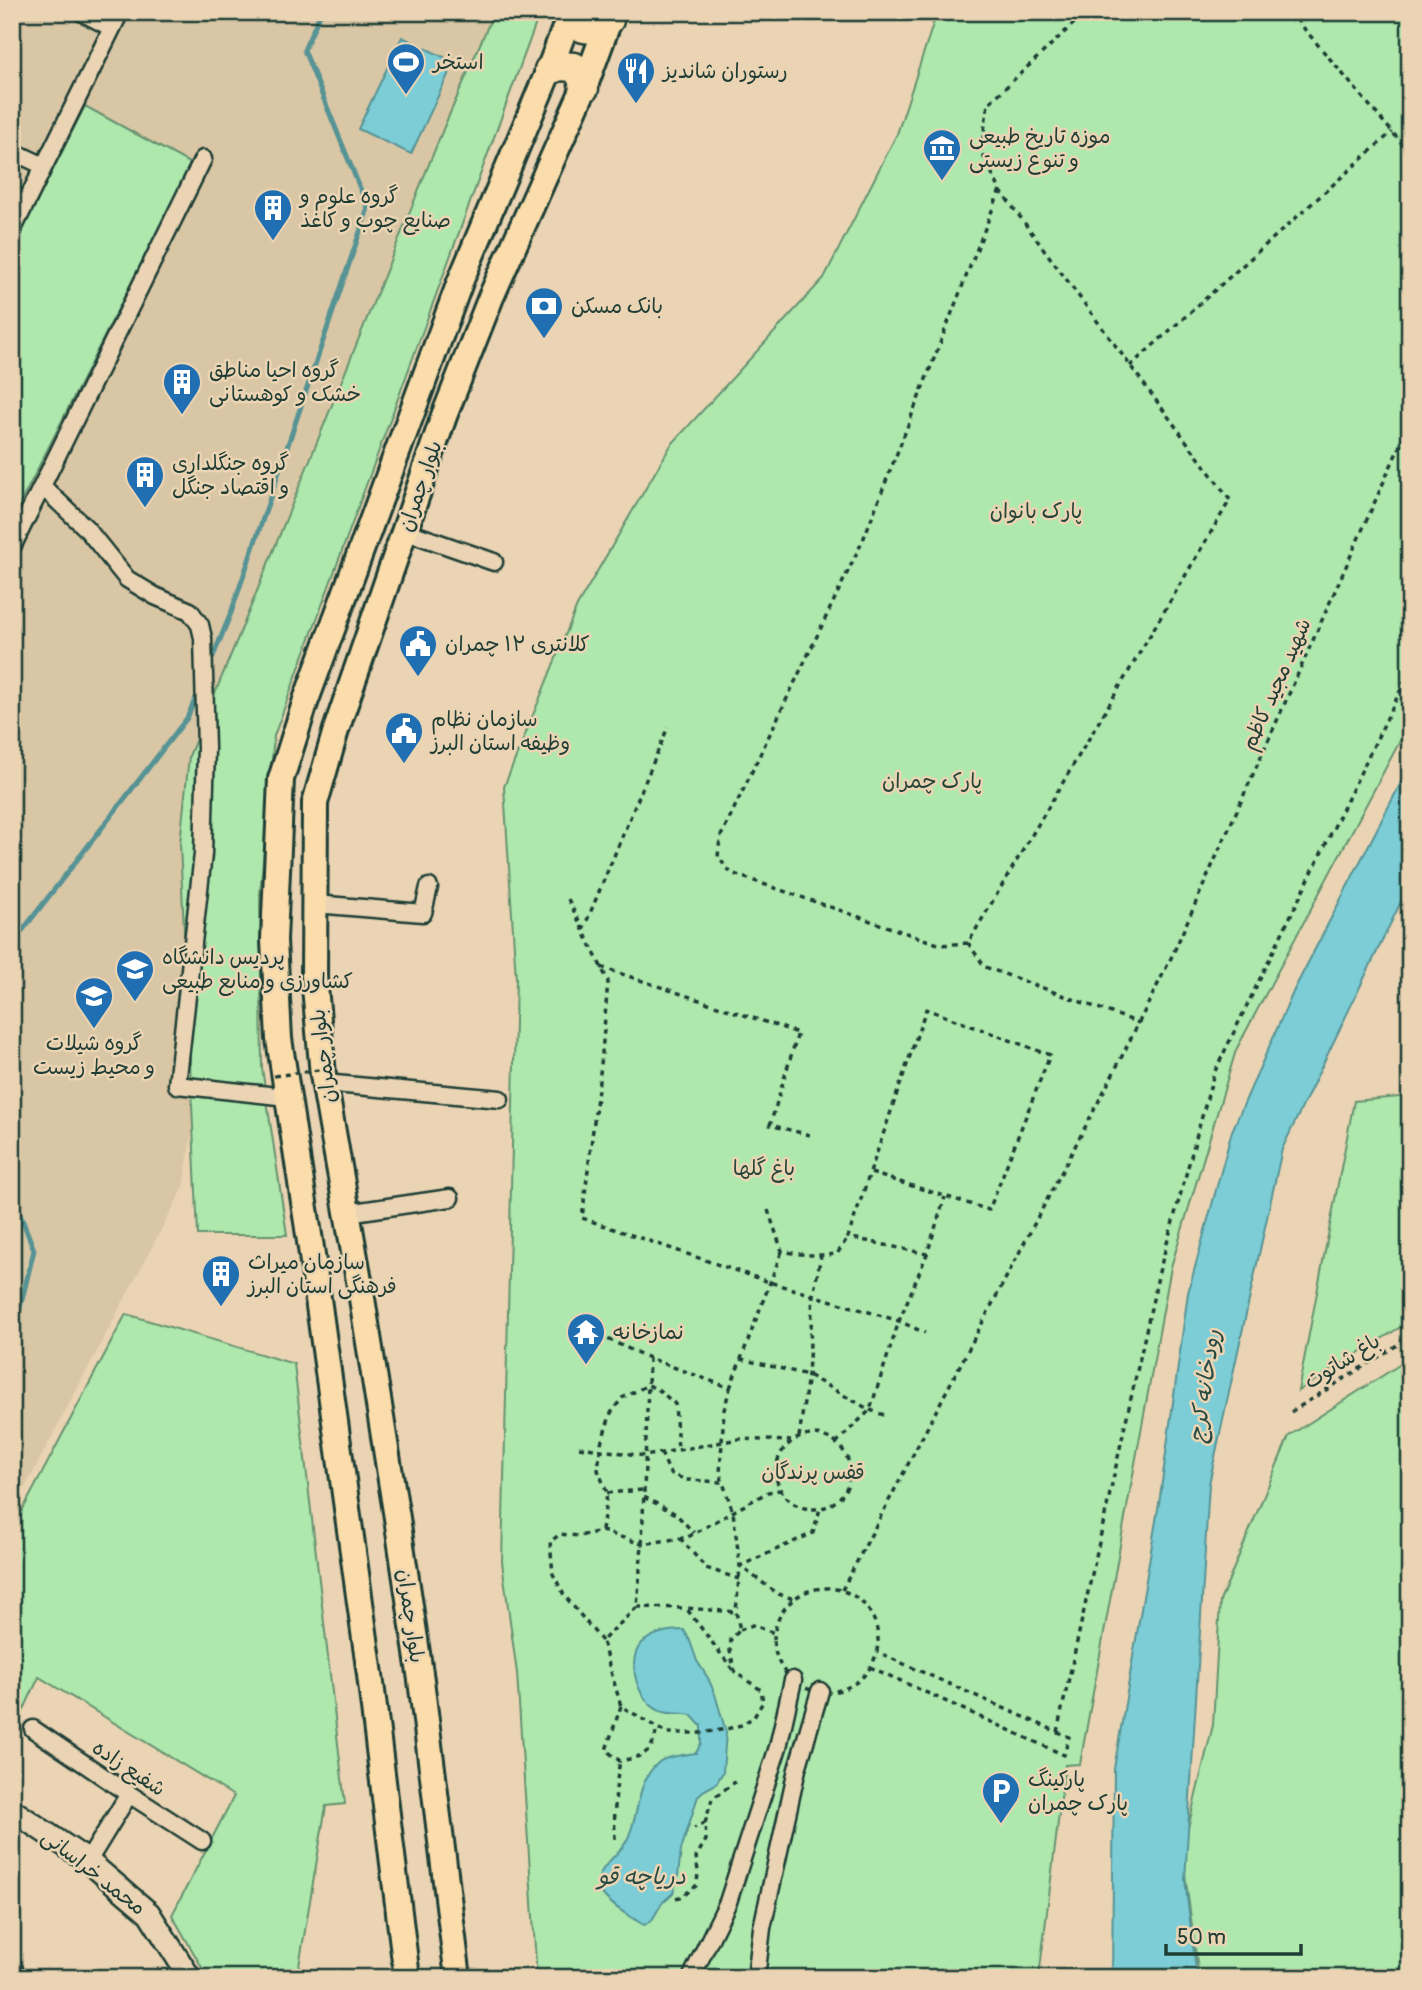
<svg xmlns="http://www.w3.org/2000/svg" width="1422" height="1990" font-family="Pangolin,'Playpen Sans Arabic',sans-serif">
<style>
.built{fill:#d9c6a4}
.green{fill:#aee8ad;stroke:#669270;stroke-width:2}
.water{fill:#7ccdd5;stroke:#579395;stroke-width:2}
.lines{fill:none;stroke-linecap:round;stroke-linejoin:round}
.stream{stroke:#579395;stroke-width:5}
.street-casing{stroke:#1f3d34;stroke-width:21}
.secondary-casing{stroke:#1f3d34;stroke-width:26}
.primary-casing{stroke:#1f3d34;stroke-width:30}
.highway-casing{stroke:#1f3d34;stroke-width:33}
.path{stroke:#1f3d34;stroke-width:3.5;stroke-dasharray:5 5;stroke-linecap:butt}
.street{stroke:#ead4b3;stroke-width:16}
.secondary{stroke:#ead4b3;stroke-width:21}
.primary{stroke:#fbddab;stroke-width:24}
.highway{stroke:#fbddab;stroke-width:28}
.path-bridge{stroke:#1f3d34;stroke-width:3.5;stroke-dasharray:5 5;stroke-linecap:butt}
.labels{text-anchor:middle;stroke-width:5;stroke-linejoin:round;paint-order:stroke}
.poi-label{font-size:21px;fill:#1f3d34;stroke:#ead4b3;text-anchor:start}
.street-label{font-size:21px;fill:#1f3d34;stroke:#ead4b3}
.park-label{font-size:21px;fill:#26463a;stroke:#ead4b3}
.water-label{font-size:23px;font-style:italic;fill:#284b44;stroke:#ead4b3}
</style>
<rect width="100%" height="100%" fill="#ead4b3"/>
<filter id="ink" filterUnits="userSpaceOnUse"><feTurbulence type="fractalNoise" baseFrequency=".0143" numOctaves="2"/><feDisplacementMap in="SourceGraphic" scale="14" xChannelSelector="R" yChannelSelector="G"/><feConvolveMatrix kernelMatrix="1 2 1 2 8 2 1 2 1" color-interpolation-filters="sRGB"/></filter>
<g filter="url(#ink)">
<path class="built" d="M12,12H529L255,736L183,1188L12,1512Z"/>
<path class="green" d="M494,12H540L274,736L260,894L262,1068L287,1235H198L180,844L189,756L251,606L444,127Z
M937,12H1410V722L1236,1050L1171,1267L1080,1764L1065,1765L1039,1977L1044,1978H537L517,1673L502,1562L516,979L504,787L577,606L671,445L824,278L897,134Z
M85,106L191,164L16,512L12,510V250Z
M1410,1096V1321L1298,1391L1354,1101Z
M126,1314L294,1364L345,1804L326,1806L297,1978H208L172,1915L234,1796L39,1677L12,1735V1530Z
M1410,1358V1978H1199L1182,1852L1213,1725L1220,1601L1289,1436Z"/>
<path class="water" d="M402,37L454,62L411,154L358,129Z
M1410,765V883L1282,1149L1209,1484L1185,1880L1197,1978H1112L1114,1769L1160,1497L1188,1293L1232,1131L1294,990Z
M684,1630L690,1641L697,1661L708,1678L715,1694L726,1732L723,1772L716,1784L703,1791L698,1796L681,1850L678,1876L673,1893L662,1903L652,1920L644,1925C632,1918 602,1901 599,1887C595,1868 618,1856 626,1842C640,1818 635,1781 659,1762C667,1756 685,1755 696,1753L701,1743V1726L691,1715C682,1713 672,1714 663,1712C639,1706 624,1661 642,1643C654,1632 669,1630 684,1630Z"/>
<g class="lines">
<path class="stream" d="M209,666L231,613L368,208L304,50L321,12
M12,944L187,718L199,691
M12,1193L34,1250L12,1341"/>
<defs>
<path id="street" d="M81,12L112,28
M12,151L44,166
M12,231L120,12
M43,487L86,528L127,579L155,596L190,611L200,625L203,638L206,748L203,854L177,1085L287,1097
M405,531L494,562
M12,547L203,159
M315,904L423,913L429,887
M324,1083L500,1099
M347,1213L450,1198
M33,1729L129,1794L202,1841
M88,1861L129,1794
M12,1963L17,1978
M691,1978L728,1902L778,1747L793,1680
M756,1978L762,1928L797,1769L820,1691"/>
<path id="secondary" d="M12,1810L88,1861L149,1913L190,1978"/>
<path id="primary" d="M407,1978L370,1675L311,1248L279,1039L274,940L281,779L306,700L460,282L549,70L571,12
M458,1978L421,1680L397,1518L360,1286L323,1075L314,976L315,803L336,730L444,416L491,297L584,88L612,12"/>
<path id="highway" d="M573,12L577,25C589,32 598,28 609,20
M549,70L560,66L574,67L582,77L584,88"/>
</defs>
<use href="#street" class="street-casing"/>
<use href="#secondary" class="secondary-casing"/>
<use href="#primary" class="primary-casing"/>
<use href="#highway" class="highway-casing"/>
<path class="path" d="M1290,12L1410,153
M1000,190L863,540L720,838L718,857L731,873L941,945L968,943L1230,500L1000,190L981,151L988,104L1086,12
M1130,366L1392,132
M568,899L608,981L601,1065L582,1218L769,1282L899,1321L925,1333
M583,930L668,727
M968,943L985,967L1139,1023
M601,967L798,1033L770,1125L814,1136
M871,1173L989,1210L1050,1055L926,1009L848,1237L927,1254
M768,1210L782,1251C801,1255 818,1256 837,1254L848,1237
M581,1327L649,1358L730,1388L724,1410L720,1474L733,1512L740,1566L778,1594L794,1599
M649,1358L642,1544L637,1607L602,1641L621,1706L666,1733H700L727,1729L741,1725L754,1717L763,1702L761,1690L735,1672L730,1651L731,1639L740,1630L736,1612L740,1566L813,1533L820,1509
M741,1359L808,1375L870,1410L884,1415
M730,1388L782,1251
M1291,1412L1410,1337
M776 1472a37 37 0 1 1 74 0a37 37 0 1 1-74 0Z
M799,1437L808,1375L813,1295L821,1256
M836,1443L870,1410L899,1321L927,1254L945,1197
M579,1447L645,1456L739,1439L791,1441
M661,1453L670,1473L686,1480L723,1482
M607,1493L643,1490
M644,1497L676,1514L694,1533
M602,1531L607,1493L598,1470L601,1443L611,1413L622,1398L648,1385L659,1390L675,1404L678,1450
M680,1538L706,1568L739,1579
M774 1640a52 52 0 1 1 104 0a52 52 0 1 1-104 0Z
M842,1590L1113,1074L1171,958L1410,423
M637,1607L686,1608
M740,1630L753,1625L774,1633
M602,1641L564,1595L553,1574L550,1542L560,1534L579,1536L602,1531L642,1544L688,1537L768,1492L780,1490
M870,1667L1064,1755L1069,1737L877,1652
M733,1670L686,1608L736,1612
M621,1706L606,1750L620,1761C645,1756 653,1753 657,1727
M1057,1732L1159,1272L1214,1073L1410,671
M705,1823L712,1799L735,1782
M615,1839C614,1812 615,1788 620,1761
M676,1898L683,1896L697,1885L698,1871L696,1857L706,1840L705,1823L694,1828"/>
<use href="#street" class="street"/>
<use href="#secondary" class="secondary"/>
<use href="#primary" class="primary"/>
<use href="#highway" class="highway"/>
<path class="path-bridge" d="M274,1076L333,1068"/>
</g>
</g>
<defs>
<symbol id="stadium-pin" viewBox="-11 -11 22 30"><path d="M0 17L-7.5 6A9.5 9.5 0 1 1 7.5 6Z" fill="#1f6fb2" stroke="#ead4b3"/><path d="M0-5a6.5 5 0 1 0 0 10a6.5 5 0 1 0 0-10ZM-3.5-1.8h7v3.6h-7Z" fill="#fff"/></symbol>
<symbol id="restaurant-pin" viewBox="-11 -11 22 30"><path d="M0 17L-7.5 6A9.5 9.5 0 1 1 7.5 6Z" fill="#1f6fb2" stroke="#ead4b3"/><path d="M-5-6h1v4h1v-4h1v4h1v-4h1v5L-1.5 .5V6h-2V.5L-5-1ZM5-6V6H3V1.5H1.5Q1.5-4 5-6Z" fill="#fff"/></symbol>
<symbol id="museum-pin" viewBox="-11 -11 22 30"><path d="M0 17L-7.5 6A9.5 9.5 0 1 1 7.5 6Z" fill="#1f6fb2" stroke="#ead4b3"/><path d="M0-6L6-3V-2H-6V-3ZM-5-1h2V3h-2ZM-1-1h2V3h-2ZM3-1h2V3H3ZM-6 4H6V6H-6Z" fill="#fff"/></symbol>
<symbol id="building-pin" viewBox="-11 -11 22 30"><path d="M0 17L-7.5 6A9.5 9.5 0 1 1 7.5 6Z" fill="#1f6fb2" stroke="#ead4b3"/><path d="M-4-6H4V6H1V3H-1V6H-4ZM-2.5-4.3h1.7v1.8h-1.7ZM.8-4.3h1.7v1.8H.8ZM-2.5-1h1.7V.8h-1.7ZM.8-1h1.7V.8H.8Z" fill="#fff"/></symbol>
<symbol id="bank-pin" viewBox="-11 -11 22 30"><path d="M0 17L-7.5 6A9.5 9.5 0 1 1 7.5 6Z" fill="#1f6fb2" stroke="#ead4b3"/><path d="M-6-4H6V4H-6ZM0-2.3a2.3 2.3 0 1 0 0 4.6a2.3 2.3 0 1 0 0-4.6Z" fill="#fff"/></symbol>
<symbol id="civic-pin" viewBox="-11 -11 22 30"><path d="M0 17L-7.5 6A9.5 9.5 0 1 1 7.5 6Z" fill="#1f6fb2" stroke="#ead4b3"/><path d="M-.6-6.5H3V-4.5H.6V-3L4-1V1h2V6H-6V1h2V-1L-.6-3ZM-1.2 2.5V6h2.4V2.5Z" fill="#fff"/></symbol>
<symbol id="university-pin" viewBox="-11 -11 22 30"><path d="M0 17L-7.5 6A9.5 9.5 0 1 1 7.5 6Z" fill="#1f6fb2" stroke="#ead4b3"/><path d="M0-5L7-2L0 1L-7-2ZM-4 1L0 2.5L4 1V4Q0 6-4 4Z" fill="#fff"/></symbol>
<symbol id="temple-pin" viewBox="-11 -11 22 30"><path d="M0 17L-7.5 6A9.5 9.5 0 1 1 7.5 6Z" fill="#1f6fb2" stroke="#ead4b3"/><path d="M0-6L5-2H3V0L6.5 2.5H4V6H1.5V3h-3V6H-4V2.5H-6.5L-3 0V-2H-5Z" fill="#fff"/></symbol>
<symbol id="parking-pin" viewBox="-11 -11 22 30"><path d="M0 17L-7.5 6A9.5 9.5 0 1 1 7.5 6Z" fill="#1f6fb2" stroke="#ead4b3"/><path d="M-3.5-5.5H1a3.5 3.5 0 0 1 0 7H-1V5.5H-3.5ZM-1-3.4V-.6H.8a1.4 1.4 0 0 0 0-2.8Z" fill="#fff"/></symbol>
</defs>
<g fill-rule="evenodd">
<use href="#stadium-pin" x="384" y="40" width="44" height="60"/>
<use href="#restaurant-pin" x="614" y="49" width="44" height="60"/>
<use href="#museum-pin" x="920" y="126" width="44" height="60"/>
<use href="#building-pin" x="251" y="186" width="44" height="60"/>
<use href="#bank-pin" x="522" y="284" width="44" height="60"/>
<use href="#building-pin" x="160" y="360" width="44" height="60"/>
<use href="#building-pin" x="123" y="453" width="44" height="60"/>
<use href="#civic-pin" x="396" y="622" width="44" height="60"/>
<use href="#civic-pin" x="382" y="709" width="44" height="60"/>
<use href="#university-pin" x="113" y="947" width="44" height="60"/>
<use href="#university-pin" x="72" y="974" width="44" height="60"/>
<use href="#building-pin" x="199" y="1252" width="44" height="60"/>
<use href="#temple-pin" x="564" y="1310" width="44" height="60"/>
<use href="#parking-pin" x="979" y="1769" width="44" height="60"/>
</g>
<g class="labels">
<g class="poi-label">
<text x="433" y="69">استخر</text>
<text x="663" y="78">رستوران شاندیز</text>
<text x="969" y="143">موزه تاریخ طبیعی<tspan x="969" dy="24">و تنوع زیستی</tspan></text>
<text x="300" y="203">گروه علوم و<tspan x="300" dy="24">صنایع چوب و کاغذ</tspan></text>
<text x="571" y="313">بانک مسکن</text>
<text x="209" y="377">گروه احیا مناطق<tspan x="209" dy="24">خشک و کوهستانی</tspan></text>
<text x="172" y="470">گروه جنگلداری<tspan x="172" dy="24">و اقتصاد جنگل</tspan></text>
<text x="445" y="651">کلانتری ۱۲ چمران</text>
<text x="431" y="726">سازمان نظام<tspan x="431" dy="24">وظیفه استان البرز</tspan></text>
<text x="162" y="964">پردیس دانشگاه<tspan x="162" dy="24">کشاورزی و منابع طبیعی</tspan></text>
<text x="94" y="1050" text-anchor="middle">گروه شیلات<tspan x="94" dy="24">و محیط زیست</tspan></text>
<text x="248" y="1269">سازمان میراث<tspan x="248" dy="24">فرهنگی استان البرز</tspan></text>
<text x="613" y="1339">نمازخانه</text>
<text x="1028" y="1786">پارکینگ<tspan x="1028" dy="24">پارک چمران</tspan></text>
</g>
<g class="street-label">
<text transform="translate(420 486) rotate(-71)" y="7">بلوار چمران</text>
<text transform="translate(1276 684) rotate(-66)" y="7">شهید مجید کاظم</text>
<text transform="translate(323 1056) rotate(-97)" y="7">بلوار چمران</text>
<text transform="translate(1342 1361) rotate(-32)" y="7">باغ شاتوت</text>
<text transform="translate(411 1616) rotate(82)" y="7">بلوار چمران</text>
<text transform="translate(129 1768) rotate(34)" y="7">شفیع زاده</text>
<text transform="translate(94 1872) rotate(38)" y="7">محمد خراسانی</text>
</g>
<g class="park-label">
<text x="1036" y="518">پارک بانوان</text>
<text x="932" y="788">پارک چمران</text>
<text x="764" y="1175">باغ گلها</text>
<text x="813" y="1479">قفس پرندگان</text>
</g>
<g class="water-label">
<text transform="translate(1204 1386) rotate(-82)" y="8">رودخانه کرج</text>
<text x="642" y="1884">دریاچه قو</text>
</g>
</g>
<rect width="1422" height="1990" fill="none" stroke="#ead4b3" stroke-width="42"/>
<rect x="21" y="21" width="1380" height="1948" fill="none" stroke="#1f3d34" stroke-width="2.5" filter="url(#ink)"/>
<path d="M1166 1944v10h135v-10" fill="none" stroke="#1f3d34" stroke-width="3.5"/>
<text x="1177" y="1944" font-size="21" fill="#1f3d34" stroke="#ead4b3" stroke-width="5" paint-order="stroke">50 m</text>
</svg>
